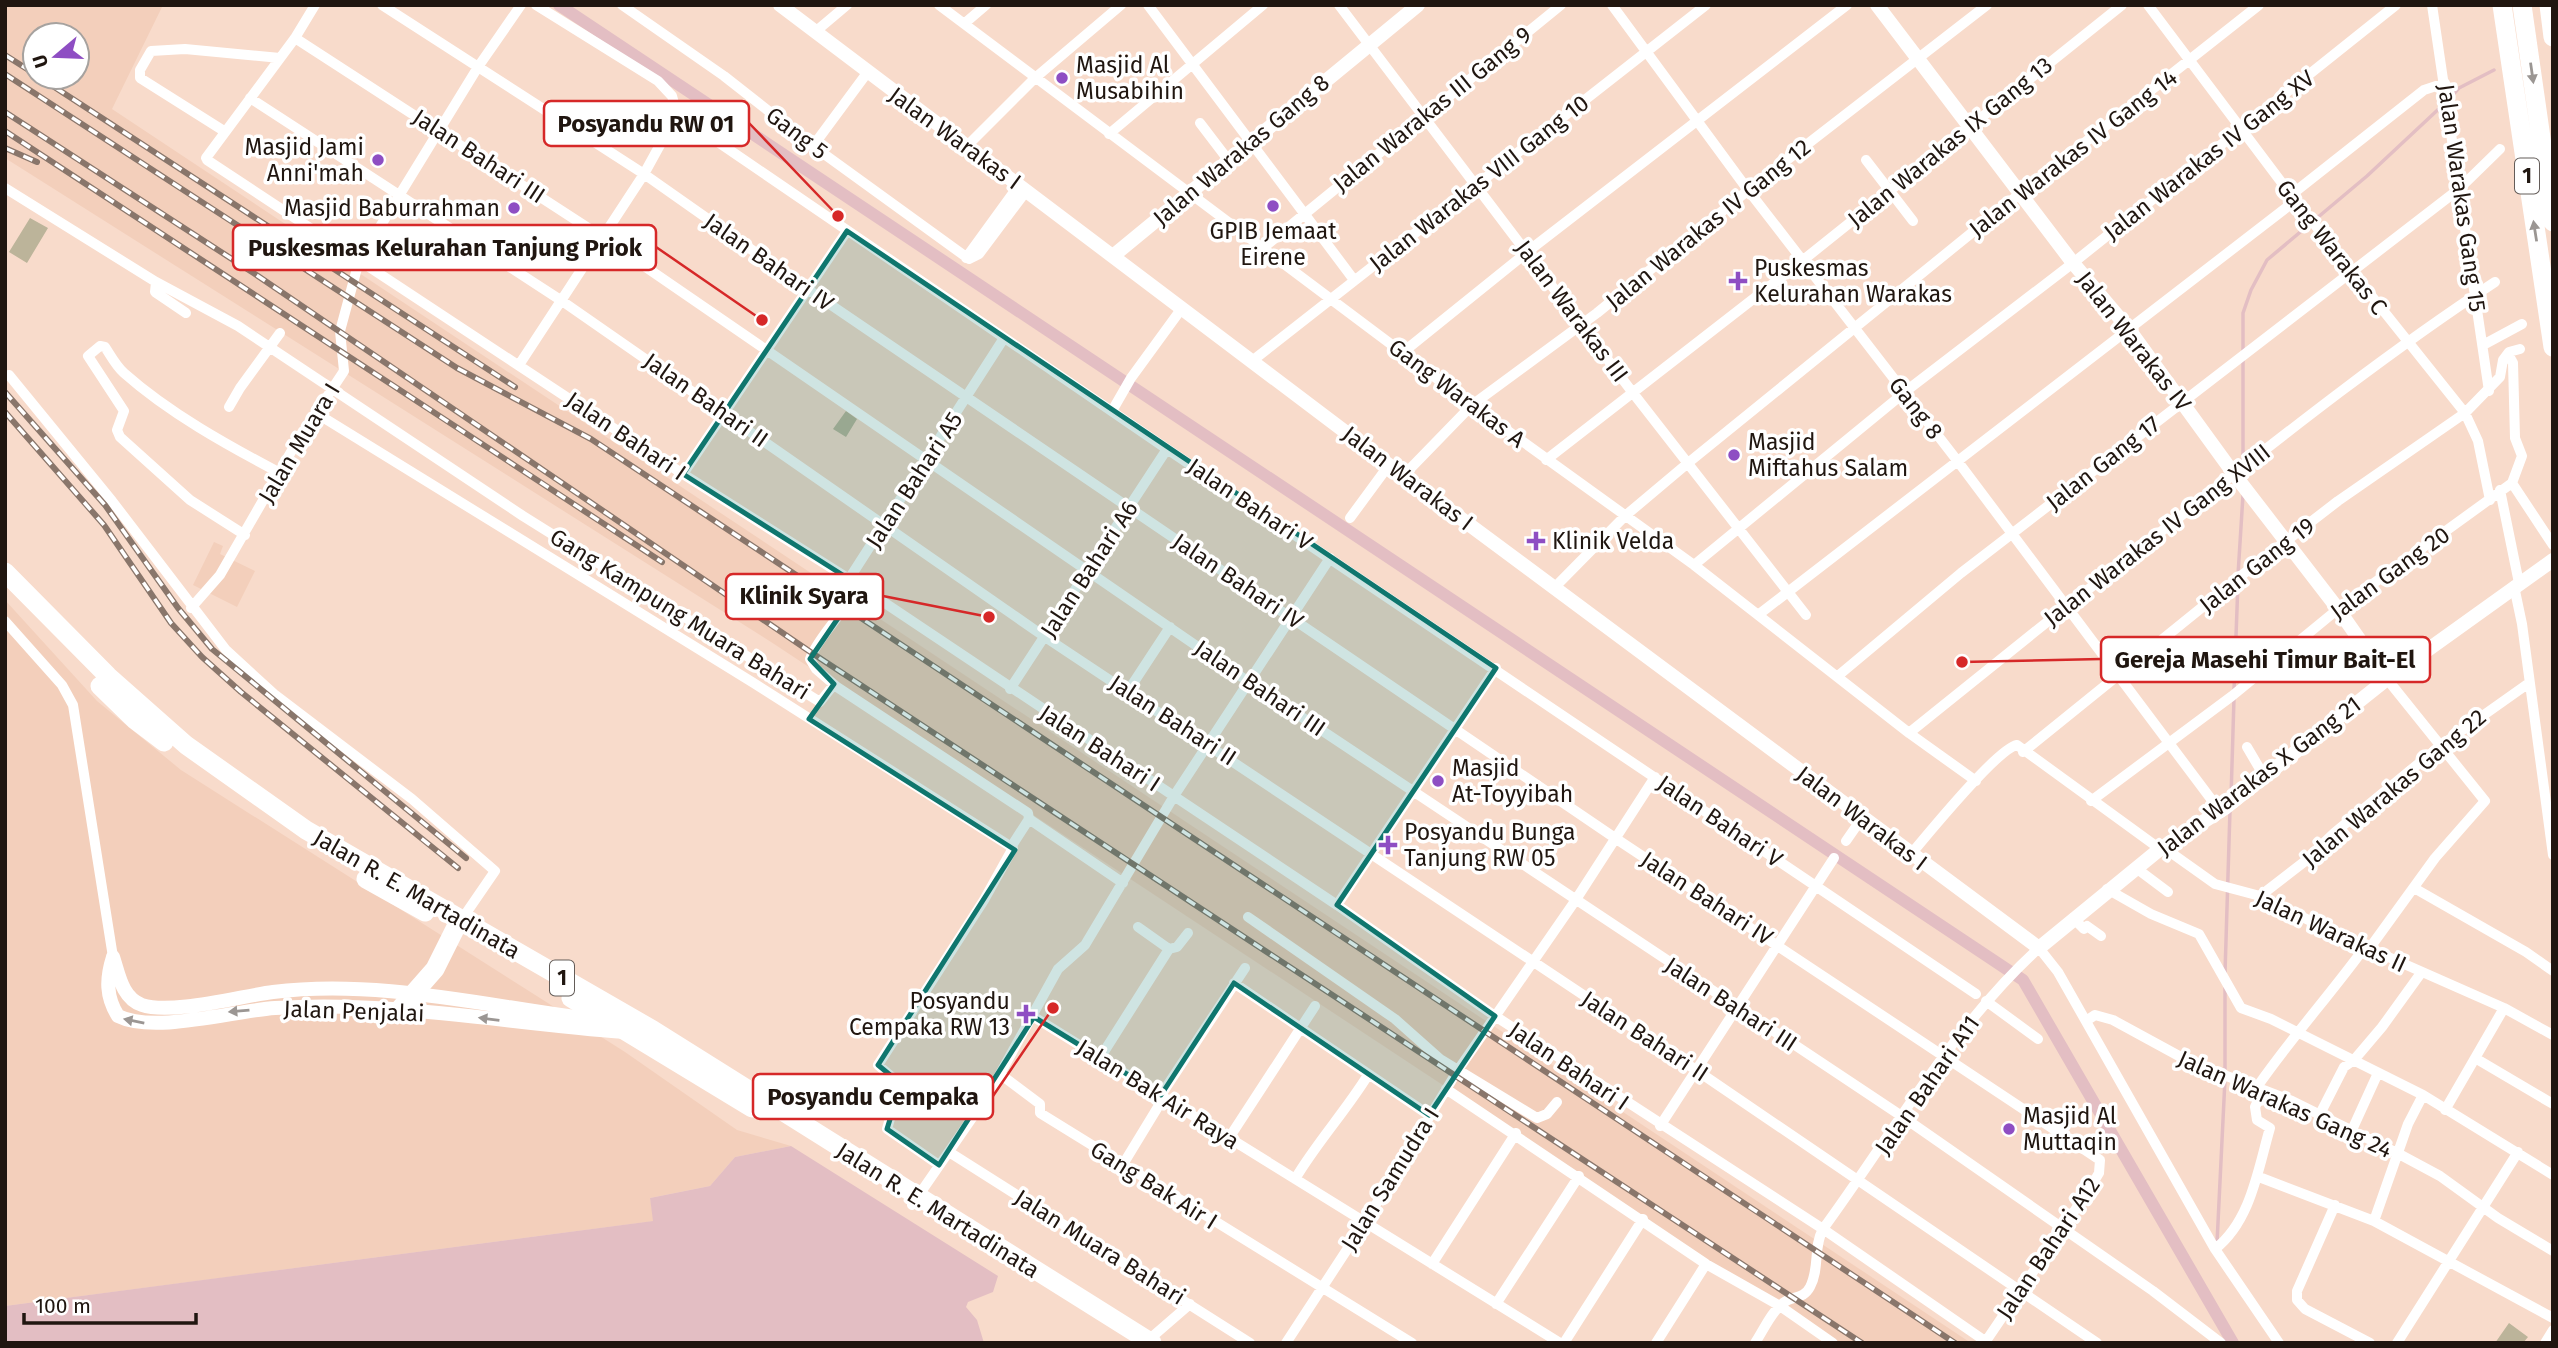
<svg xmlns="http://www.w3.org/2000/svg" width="2558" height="1348" font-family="'Fira Sans',sans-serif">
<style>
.built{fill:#f3cfbb;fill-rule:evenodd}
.green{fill:#bcb49a}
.water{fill:#e3bec3}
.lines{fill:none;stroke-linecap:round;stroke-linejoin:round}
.stream{stroke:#e3bec3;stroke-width:3.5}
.canal{stroke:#e3bec3;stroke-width:12}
.street{stroke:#fff;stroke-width:10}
.secondary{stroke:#fff;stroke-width:14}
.highway{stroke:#fff;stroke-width:19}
.rail-casing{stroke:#89766b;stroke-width:6}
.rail{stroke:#fff;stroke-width:3.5;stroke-dasharray:10;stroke-linecap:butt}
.oneway{fill:#9b9693}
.marked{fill:#0f766e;fill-opacity:0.2;stroke:#0f766e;stroke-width:5;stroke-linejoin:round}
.poi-dot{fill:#8e4ec3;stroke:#fff;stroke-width:2.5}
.labels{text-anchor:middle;stroke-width:7;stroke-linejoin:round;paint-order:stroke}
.shield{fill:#fff;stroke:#635c58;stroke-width:2}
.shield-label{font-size:21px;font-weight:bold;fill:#201610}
.poi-label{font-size:23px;fill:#201610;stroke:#fff;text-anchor:start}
.street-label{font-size:23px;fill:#201610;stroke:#fff}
.leader{fill:none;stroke:#d62828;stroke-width:2.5}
.callout-dot{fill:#d62828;stroke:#fff;stroke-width:2.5}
.callout{fill:#fff;stroke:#d62828;stroke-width:2.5}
.callout-label{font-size:24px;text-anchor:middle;font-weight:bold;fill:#201610}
</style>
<rect width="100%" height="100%" fill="#f8dbcb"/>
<path class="built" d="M5,5H163L112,109L1971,1343H1834L771,642L5,158ZM35,35H77V77H35Z
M214,542L223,546L220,554L255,571L237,607L193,585Z
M5,600L97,701L181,770L625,1052L737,1130L791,1146L735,1157L710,1186L650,1198L654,1221L5,1306Z"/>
<path class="green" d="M30,218L48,228L27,263L9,252Z
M846,411L857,419L846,437L833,429Z
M2509,1323L2528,1337L2523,1343H2495Z"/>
<path class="water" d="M791,1146L998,1276L993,1292L968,1302L966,1307L977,1320L984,1343H5V1306L653,1221L650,1198L710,1186L735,1157Z"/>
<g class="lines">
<path class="stream" d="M2449,99L2459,88L2494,70
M2243,351V313L2251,290L2267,260L2367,176L2444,104
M2243,463V359
M2238,575L2243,495
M2234,690L2238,582
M2231,798L2234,698
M2225,973L2230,810
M2225,988V1071
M2217,1243L2225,1079"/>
<path class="canal" d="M559,5L2023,980L2233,1343"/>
<path class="street" d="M382,5L644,174L806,288L1615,838L2100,1160L2099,1173L2090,1188L1986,1341
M536,5L658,81L672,96L677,114L1167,449L1976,994
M622,5L724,76L813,146L969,259L979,254L1027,190
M939,5L1472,405L1694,565L1909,733L1976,781
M1148,5L1354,280
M1339,5L1633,393L1806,615
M1612,5L1748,190L1956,459L2220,811
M2148,5L2291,195L2465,413L2478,441L2490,500
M2432,5L2489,391
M965,23L986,5
M815,32L847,5
M295,38L602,237L1249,682L1903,1117L2153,1291L2221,1343
M250,98L562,301L1045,637L1696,1070L2097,1343
M1200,123L1229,161
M224,131L140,78V70L151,51L185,49L280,58
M1109,134L1263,5
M813,146L867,73
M967,146L1035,78L1121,5
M206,158L295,38L315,5
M207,160L683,474L849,579L1337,905L1495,1016L1823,1229L1988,1343
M1866,160L1913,221
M5,188L156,282L238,326L523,516L820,702L832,687H837L1028,813L1029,819L1011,847
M2291,195L2424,90L2445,83
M1263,248L1561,5
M966,258L1019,185
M156,282L155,292L186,313
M2483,345L2522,324
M1402,353L1531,249L1847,5
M2508,354L2513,363L2515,438L2522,456L2512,483
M1252,361L1706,5
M519,365L644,174L677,114
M9,375L112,501L226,650L274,694L412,799L495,871L460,922
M229,407L240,388L280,333
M1112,411L1131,378L1182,308
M316,413L752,682L1013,848L984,900L878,1065L900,1084L887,1129L939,1165
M1546,460L1802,261L2122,5
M683,474L847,231
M1404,475L1472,405L1597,313L1752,187L1987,5
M2500,490L2519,583
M1350,518L1389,465
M245,535L190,500L120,437L117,430L124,411L88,356L100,346L105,347C111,356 116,366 124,373C169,413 227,445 280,473
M1694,565L1910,388L2073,263L2396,5
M2514,586L2522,624L2553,855
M1555,587L1625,516L1688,463L2022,192L2259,5
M191,608L220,575L295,445L344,371L340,331L359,261L478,67L521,5
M1758,615L2295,201
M5,621L62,685L73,705L113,957
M1839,675L1961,573L2459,189L2500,149
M837,687L816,669L810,659C817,638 847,611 848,596L845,589L849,579L1004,338
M1010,689L1167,449
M1128,691L1170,627
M1909,733C2003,657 2097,582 2192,507C2291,429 2390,351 2495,282
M2247,747L2264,776
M2023,752L2242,575L2338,501L2465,413L2500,377L2503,360L2509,352L2520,349
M2091,801L2232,696L2338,609L2512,483L2553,545
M1029,819L1123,883
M1846,841L1862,818
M2163,847L2215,884L2260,896L2343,937L2504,1008L2553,1035
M1911,854C1928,834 1997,749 2017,745L2160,849
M2136,868L2168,892
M2414,888L2526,952L2553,971
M2107,889L2151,914L2199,934L2241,1008L2271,1019L2423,1095L2553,1175
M2260,896L2304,862L2334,833L2440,746L2529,683
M1337,905L1496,668
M1248,917L1395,1019L1440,1059L1537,1118L1547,1114L1557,1102
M2073,918L2084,929L2087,926L2101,936
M1138,927L1169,949L1177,947L1188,933
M2369,949L2435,858L2485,801L2387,679
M1234,983L1429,1115
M1986,1001L2038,1039
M1034,1017L1560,1343
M2086,1021L2095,1015L2113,1020L2190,1062L2292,1101L2399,1154L2440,1176L2498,1218L2553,1251
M1100,1058L1169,949
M2475,1058L2553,1104
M1000,1074L1040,1104V1113L1412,1343
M2257,1087C2291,1038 2330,995 2365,947
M1446,1089L1706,1264L1780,1306L1833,1343
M1161,1095L1245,968
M2445,1110L2504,1008
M2320,1114L2344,1067L2354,1060L2382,1027L2421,973
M1660,1126L1834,858
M2352,1130L2378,1073
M1229,1138L1315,1006
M949,1152L1250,1343
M1122,1166L1164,1097
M2259,1177L2374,1221L2553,1318
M1295,1179C1317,1142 1345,1112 1368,1075
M912,1205L990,1092L1058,969L1085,945L1174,796L1330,558
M2335,1205L2297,1291V1300L2305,1309L2370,1343
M2374,1221L2408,1124L2423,1095
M2215,1249C2251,1221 2258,1169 2270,1128L2257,1120L2255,1107L2263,1090
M1432,1264L1516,1133
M1496,1304L1579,1176
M1145,1343L1190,1304
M1286,1343L1365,1222L1458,1070L1575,901L1655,777
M1564,1343L1643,1219
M1656,1343L1706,1264
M1755,1343C1763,1331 1772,1311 1783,1303C1793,1295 1803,1300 1810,1287C1820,1268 1813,1247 1823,1229C1892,1135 1952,1027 2039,948L2058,972L2215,1249L2279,1343
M2397,1343L2518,1152
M2545,1343L2553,1330"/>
<path class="secondary" d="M780,5L1393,468L2039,948L2160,849L2225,808L2387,679L2553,560
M1877,5L2073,263L2128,328L2234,474L2338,609L2387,679
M1113,256L1418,5
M113,957C106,979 106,997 118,1016C154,1034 233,1011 275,1008C392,1000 509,1024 625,1032
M113,957C119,975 122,998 142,1005C171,1015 241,996 273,992C383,978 497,1009 606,1021"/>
<path class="highway" d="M2502,5L2553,347
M2522,5L2553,222
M2549,5L2553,37
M5,572L108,676L186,745L306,830L653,1030L1152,1343
M100,686L135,720L164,742
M366,879L425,912
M571,998L752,1108
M399,1010L435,969L455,929"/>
<defs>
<path id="rail" d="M5,55L35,74
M5,74L457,368L591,439L1955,1343
M39,77L515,387
M5,112L255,274L812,653L1862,1343
M5,131L662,562
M5,148L37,162
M5,392L105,505L178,608L212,649L466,858
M5,412L104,525L171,623L202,657L241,692L458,868"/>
</defs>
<use href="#rail" class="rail-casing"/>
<use href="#rail" class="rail"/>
</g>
<defs><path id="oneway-solid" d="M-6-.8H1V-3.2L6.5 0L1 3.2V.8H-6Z" transform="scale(1.75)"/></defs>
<g class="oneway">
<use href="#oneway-solid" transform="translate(2532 73) rotate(82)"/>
<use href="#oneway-solid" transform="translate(2535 231) rotate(-99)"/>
<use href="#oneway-solid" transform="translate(239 1011) rotate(175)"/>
<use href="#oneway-solid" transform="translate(489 1019) rotate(-173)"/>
<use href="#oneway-solid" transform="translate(134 1021) rotate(-169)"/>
</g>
<path class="marked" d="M847,231L1496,668L1337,905L1495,1016L1429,1115L1234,983L1161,1095L1034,1017L939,1165L887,1129L901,1084L878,1065L1015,850L809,719L834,684L810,659L845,608L849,579L683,474Z"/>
<g class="poi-dot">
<circle cx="1062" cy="78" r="7"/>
<circle cx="378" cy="160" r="7"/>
<circle cx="1273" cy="206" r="7"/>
<circle cx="514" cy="208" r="7"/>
<path d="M1734.5 270.5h7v7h7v7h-7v7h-7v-7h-7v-7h7z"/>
<circle cx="1734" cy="455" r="7"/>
<path d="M1532.5 530.5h7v7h7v7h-7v7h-7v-7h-7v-7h7z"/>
<circle cx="1438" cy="781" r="7"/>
<path d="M1384.5 834.5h7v7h7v7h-7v7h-7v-7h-7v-7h7z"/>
<path d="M1022.5 1003.5h7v7h7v7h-7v7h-7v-7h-7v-7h7z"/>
<circle cx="2009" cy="1129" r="7"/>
</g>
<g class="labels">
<g class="shield">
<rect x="2515" y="158.5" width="24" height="35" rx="5"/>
<rect x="550" y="960.5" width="24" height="35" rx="5"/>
</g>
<g class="shield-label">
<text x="2527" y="183">1</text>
<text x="562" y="985">1</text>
</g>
<g class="poi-label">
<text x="1076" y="73">Masjid Al<tspan x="1076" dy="26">Musabihin</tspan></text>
<text x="364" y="155" text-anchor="end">Masjid Jami<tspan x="364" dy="26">Anni'mah</tspan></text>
<text x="500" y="216" text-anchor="end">Masjid Baburrahman</text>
<text x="1273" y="239" text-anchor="middle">GPIB Jemaat<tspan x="1273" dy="26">Eirene</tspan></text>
<text x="1754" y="276">Puskesmas<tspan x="1754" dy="26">Kelurahan Warakas</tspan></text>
<text x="1748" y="450">Masjid<tspan x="1748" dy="26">Miftahus Salam</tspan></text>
<text x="1552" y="549">Klinik Velda</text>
<text x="1452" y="776">Masjid<tspan x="1452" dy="26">At-Toyyibah</tspan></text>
<text x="1404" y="840">Posyandu Bunga<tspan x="1404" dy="26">Tanjung RW 05</tspan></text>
<text x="1010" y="1009" text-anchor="end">Posyandu<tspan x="1010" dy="26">Cempaka RW 13</tspan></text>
<text x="2023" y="1124">Masjid Al<tspan x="2023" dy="26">Muttaqin</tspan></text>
</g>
<g class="street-label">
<text transform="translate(1432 109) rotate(-39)" y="8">Jalan Warakas III Gang 9</text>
<text transform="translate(797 133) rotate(37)" y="8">Gang 5</text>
<text transform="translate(955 138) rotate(36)" y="8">Jalan Warakas I</text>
<text transform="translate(1950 142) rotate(-39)" y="8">Jalan Warakas IX Gang 13</text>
<text transform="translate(1241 150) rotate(-40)" y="8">Jalan Warakas Gang 8</text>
<text transform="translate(2073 153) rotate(-38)" y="8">Jalan Warakas IV Gang 14</text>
<text transform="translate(2209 155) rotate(-38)" y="8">Jalan Warakas IV Gang XV</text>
<text transform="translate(479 156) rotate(33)" y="8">Jalan Bahari III</text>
<text transform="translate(1479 183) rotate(-38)" y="8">Jalan Warakas VIII Gang 10</text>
<text transform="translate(2462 198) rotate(82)" y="8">Jalan Warakas Gang 15</text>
<text transform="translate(1708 224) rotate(-39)" y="8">Jalan Warakas IV Gang 12</text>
<text transform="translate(2332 247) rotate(52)" y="8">Gang Warakas C</text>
<text transform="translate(769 262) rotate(35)" y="8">Jalan Bahari IV</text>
<text transform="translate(1572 311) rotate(53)" y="8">Jalan Warakas III</text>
<text transform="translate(2134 341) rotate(52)" y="8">Jalan Warakas IV</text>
<text transform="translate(1457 393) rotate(37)" y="8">Gang Warakas A</text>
<text transform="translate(706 400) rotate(35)" y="8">Jalan Bahari II</text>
<text transform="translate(1916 408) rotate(52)" y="8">Gang 8</text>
<text transform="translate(626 436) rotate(34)" y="8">Jalan Bahari I</text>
<text transform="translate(299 443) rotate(-59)" y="8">Jalan Muara I</text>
<text transform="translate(2103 463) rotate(-38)" y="8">Jalan Gang 17</text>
<text transform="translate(1408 478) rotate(37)" y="8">Jalan Warakas I</text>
<text transform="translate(914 480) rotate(-57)" y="8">Jalan Bahari A5</text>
<text transform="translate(1250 504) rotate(34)" y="8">Jalan Bahari V</text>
<text transform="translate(2157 535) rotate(-38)" y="8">Jalan Warakas IV Gang XVIII</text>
<text transform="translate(2257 565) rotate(-38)" y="8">Jalan Gang 19</text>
<text transform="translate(1089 569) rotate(-57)" y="8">Jalan Bahari A6</text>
<text transform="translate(2390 573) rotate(-36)" y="8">Jalan Gang 20</text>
<text transform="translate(1238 581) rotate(34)" y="8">Jalan Bahari IV</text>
<text transform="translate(680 614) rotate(32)" y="8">Gang Kampung Muara Bahari</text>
<text transform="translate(1260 688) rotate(34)" y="8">Jalan Bahari III</text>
<text transform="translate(1173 720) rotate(33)" y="8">Jalan Bahari II</text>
<text transform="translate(1100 748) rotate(33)" y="8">Jalan Bahari I</text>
<text transform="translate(2259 776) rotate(-37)" y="8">Jalan Warakas X Gang 21</text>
<text transform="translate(2394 788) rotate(-40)" y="8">Jalan Warakas Gang 22</text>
<text transform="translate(1862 818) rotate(37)" y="8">Jalan Warakas I</text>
<text transform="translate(1720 821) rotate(34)" y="8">Jalan Bahari V</text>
<text transform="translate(417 894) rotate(30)" y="8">Jalan R. E. Martadinata</text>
<text transform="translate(1707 898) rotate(33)" y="8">Jalan Bahari IV</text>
<text transform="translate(2331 931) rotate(25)" y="8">Jalan Warakas II</text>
<text transform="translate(1731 1004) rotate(33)" y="8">Jalan Bahari III</text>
<text transform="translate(354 1011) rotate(2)" y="8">Jalan Penjalai</text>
<text transform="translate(1645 1036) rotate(33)" y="8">Jalan Bahari II</text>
<text transform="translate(1569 1066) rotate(34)" y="8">Jalan Bahari I</text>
<text transform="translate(1927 1085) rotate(-55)" y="8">Jalan Bahari A11</text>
<text transform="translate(1158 1094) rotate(32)" y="8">Jalan Bak Air Raya</text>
<text transform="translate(2285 1104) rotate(24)" y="8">Jalan Warakas Gang 24</text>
<text transform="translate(1390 1179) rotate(-58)" y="8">Jalan Samudra I</text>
<text transform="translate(1154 1185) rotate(32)" y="8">Gang Bak Air I</text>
<text transform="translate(938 1210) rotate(32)" y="8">Jalan R. E. Martadinata</text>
<text transform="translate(1100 1247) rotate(32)" y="8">Jalan Muara Bahari</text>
<text transform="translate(2048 1248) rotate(-56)" y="8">Jalan Bahari A12</text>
</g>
</g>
<path class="leader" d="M838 216L749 123M762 320L656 247M989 617L883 596M1962 662L2101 659M1053 1008L993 1096"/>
<g class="callout-dot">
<circle cx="838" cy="216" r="7"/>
<circle cx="762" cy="320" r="7"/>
<circle cx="989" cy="617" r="7"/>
<circle cx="1962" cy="662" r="7"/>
<circle cx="1053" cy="1008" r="7"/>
</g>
<g class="callout">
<rect x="544" y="101" width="205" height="45" rx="7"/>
<rect x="233" y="225" width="423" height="45" rx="7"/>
<rect x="726" y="574" width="157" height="45" rx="7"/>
<rect x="2101" y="637" width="329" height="45" rx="7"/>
<rect x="753" y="1074" width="240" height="45" rx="7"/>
</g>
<g class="callout-label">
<text x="646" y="132">Posyandu RW 01</text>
<text x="445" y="256">Puskesmas Kelurahan Tanjung Priok</text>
<text x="804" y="604">Klinik Syara</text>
<text x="2265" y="668">Gereja Masehi Timur Bait-El</text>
<text x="873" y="1105">Posyandu Cempaka</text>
</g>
<rect width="2558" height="1348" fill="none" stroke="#201610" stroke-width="14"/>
<g transform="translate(56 56) rotate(251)"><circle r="33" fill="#ffffff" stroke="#a6a29f" stroke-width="2"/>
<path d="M0-5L12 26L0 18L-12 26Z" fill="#8e4ec3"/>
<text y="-10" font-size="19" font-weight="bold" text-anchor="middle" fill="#201610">U</text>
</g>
<path d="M24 1313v10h172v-10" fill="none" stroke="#201610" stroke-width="3.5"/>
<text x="35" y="1313" font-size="21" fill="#201610" stroke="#ffffff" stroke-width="5" paint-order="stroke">100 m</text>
</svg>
